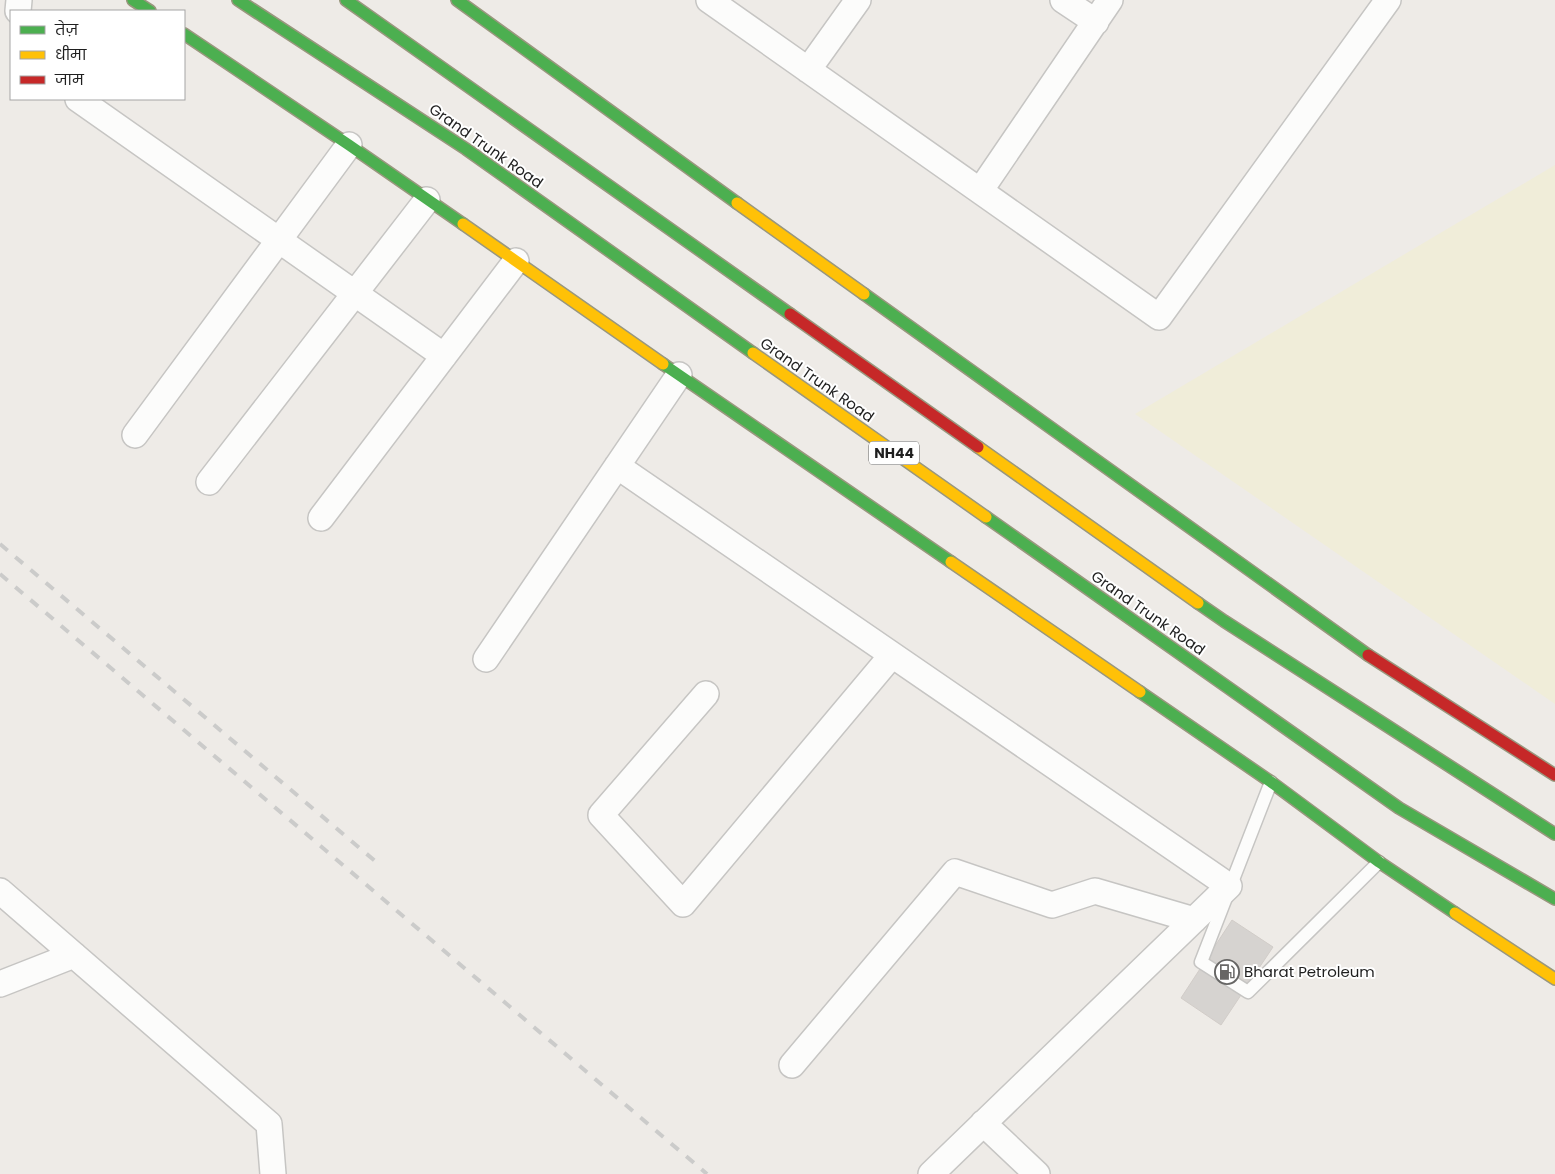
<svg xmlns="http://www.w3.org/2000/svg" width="1555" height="1174" font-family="Poppins,'Noto Sans Devanagari',sans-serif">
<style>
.farmland{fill:#f0edd9}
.building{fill:#d6d3d0;stroke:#d1ccc8}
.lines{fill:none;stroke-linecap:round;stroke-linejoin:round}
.lane-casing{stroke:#c6c5c3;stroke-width:15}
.street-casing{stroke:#c6c5c3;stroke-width:28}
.fast-casing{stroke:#99977e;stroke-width:14}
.slow-casing{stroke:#99977e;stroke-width:14}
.jam-casing{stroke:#99977e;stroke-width:14}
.lane{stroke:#fcfcfb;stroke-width:12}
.street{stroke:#fcfcfb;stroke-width:25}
.fast{stroke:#4caf50;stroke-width:11}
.slow{stroke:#ffc107;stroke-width:11}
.jam{stroke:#c62828;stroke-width:11}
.rail{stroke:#cbcbca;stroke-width:4;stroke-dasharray:10 10;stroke-linecap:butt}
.labels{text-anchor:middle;stroke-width:4;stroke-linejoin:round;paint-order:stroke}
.shield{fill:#fff;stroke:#626262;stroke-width:1}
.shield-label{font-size:14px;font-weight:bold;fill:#1f1f1f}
.street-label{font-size:15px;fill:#1f1f1f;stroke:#fff}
.poi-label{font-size:15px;fill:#1f1f1f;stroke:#fff;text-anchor:start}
</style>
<rect width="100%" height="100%" fill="#eeebe7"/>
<path class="farmland" d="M1555,165V704L1135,414Z"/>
<path class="building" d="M1232,920L1273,947L1221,1025L1181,998Z"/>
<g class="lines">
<defs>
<path id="lane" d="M1271,782L1201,962L1248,992L1379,862"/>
<path id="street" d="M709,0L1159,317L1388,0
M1063,0L1096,22
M18,11L19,0
M808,70L858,0
M78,99L444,356
M980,191L1110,0
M135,435L349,145
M617,466L1229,886L931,1174
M209,482L427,200
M321,518L516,261
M486,659L679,375
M706,694L601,815L683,904L892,655
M0,891L269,1124L273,1174
M0,984L74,955
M792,1065L955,872L1052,905L1095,891L1194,920
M983,1123L1037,1174"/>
<path id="fast" d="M133,0L150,11
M238,0L466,149L753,353
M346,0L790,314
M457,0L737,203
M184,34L349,145L463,224
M864,294L1368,655
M663,364L951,562
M986,517L1399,808L1555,899
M1198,603L1224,621L1555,834
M1140,692L1271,782L1379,862L1455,913"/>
<path id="slow" d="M737,203L864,294
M463,224L663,364
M753,353L986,517
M978,447L1198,603
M951,562L1140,692
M1455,913L1555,979"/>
<path id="jam" d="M790,314L978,447
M1368,655L1555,775"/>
</defs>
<use href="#lane" class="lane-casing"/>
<use href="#street" class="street-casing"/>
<use href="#fast" class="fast-casing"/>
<use href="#slow" class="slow-casing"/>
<use href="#jam" class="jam-casing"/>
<use href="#lane" class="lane"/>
<use href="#street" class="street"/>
<use href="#fast" class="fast"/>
<use href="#slow" class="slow"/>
<use href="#jam" class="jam"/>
<path class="rail" d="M0,544L375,861
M0,574L707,1174"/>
</g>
<defs>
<symbol id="fuel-ring" viewBox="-11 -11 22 22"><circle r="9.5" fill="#fff" stroke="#676665" stroke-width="1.5"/><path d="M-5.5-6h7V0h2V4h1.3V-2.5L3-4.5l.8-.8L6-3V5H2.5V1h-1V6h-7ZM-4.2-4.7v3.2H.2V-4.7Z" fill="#676665"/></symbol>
</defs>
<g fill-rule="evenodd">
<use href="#fuel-ring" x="1213" y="958" width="28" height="28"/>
</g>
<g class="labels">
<rect class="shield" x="869" y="441.5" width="50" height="23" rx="4"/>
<g class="shield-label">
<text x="894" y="458">NH44</text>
</g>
<g class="street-label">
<text transform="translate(486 146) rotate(35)" y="5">Grand Trunk Road</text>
<text transform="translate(817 380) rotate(35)" y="5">Grand Trunk Road</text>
<text transform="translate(1148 613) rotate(35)" y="5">Grand Trunk Road</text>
</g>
<g class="poi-label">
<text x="1244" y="977">Bharat Petroleum</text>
</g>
</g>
<rect x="10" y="10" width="175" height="90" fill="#ffffff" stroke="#a5a5a5"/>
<rect x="20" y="26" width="25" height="8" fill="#4caf50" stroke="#a5a5a5"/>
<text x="55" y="35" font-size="15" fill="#1f1f1f">तेज़</text>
<rect x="20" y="51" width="25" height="8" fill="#ffc107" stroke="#a5a5a5"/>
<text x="55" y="60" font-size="15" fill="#1f1f1f">धीमा</text>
<rect x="20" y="76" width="25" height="8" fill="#c62828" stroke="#a5a5a5"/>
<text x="55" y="85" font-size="15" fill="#1f1f1f">जाम</text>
</svg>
